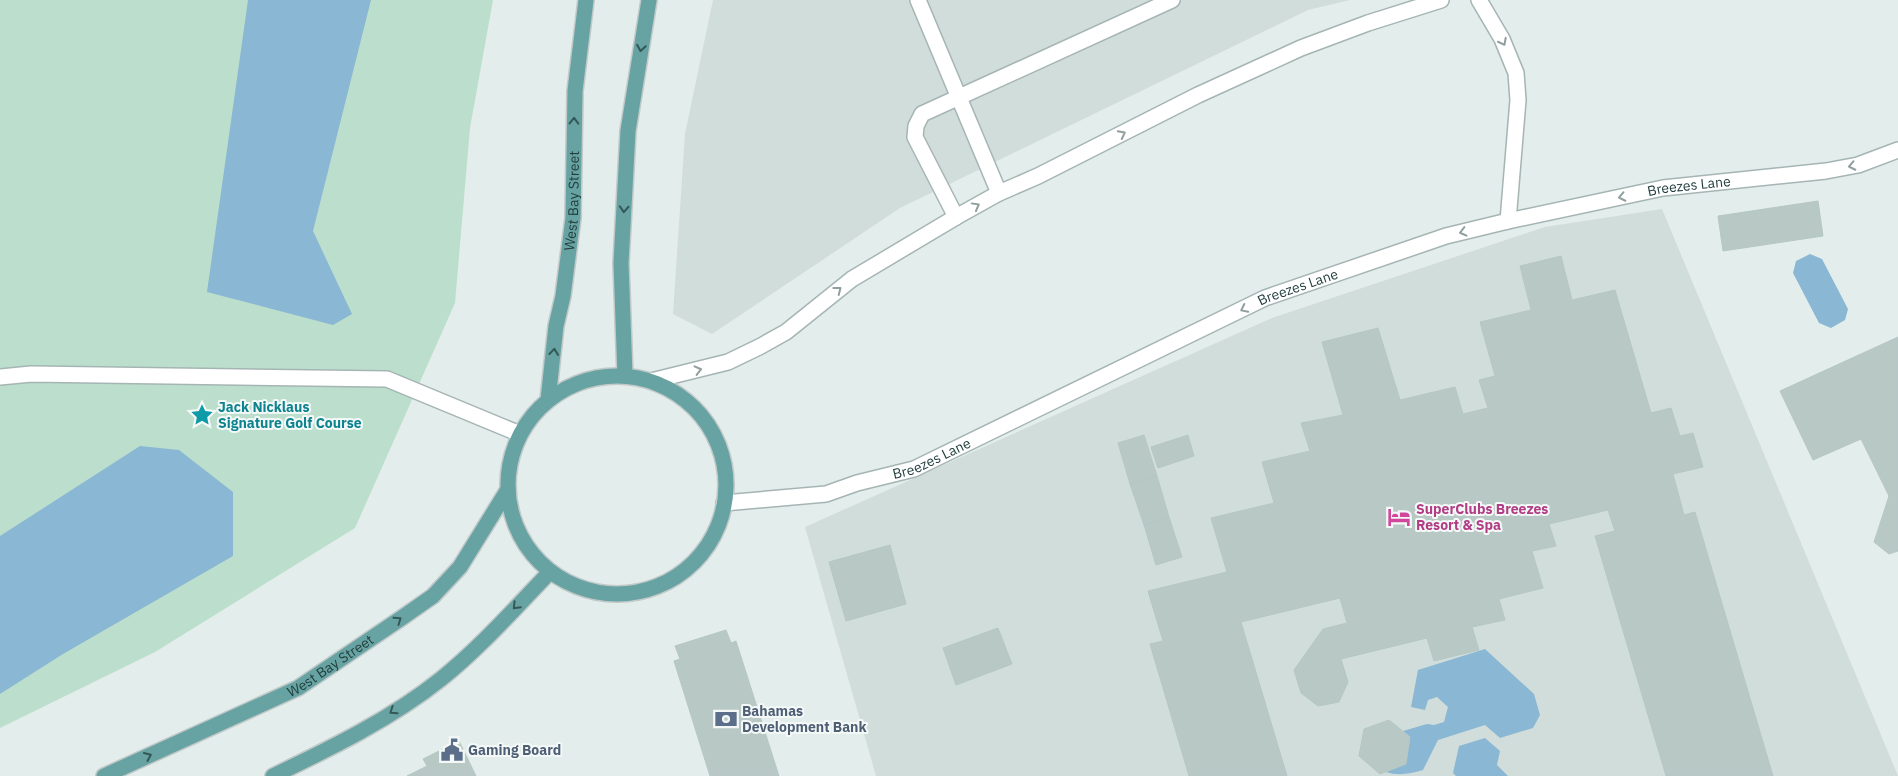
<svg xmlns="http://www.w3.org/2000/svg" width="1898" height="776" font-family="'IBM Plex Sans',sans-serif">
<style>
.built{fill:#d1ddda}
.green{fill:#bcdfcd}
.water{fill:#8ab7d3}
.building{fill:#b8c8c5;stroke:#b5c7c4}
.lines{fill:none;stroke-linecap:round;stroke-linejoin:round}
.minor-casing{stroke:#a5b5b4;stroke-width:18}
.major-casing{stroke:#c1c9c9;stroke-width:18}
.minor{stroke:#fff;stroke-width:15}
.major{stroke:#67a3a2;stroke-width:15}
.oneway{stroke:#909f9e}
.oneway2{stroke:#335857}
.labels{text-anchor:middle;stroke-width:4;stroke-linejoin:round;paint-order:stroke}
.street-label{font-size:14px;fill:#223f3e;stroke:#f4f9f8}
.culture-label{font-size:14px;font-weight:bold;fill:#0d838f;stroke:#f4f9f8;text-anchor:start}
.hotel-label{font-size:14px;font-weight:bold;fill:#b23c85;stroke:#f4f9f8;text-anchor:start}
.service-label{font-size:14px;font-weight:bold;fill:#4e5e75;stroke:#f4f9f8;text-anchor:start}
</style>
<rect width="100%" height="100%" fill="#e3edeb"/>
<path class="built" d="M713,0H1350L1308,10L900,208L712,334L673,314L685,134Z
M1662,209L1898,776H876L805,527L1272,318L1545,227Z"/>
<path class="green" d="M0,0H493L470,128L455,303L355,528L155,652L0,728Z"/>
<path class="water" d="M248,0H371L313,231L352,314L333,325L207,292Z
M1810,254L1822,259L1848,309L1845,320L1831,328L1819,323L1793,273L1796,261Z
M140,446L179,450L233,492V556L63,654L0,694V536Z
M1485,649L1534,694L1540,715L1533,728L1500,738L1485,725L1438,740L1423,770C1409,774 1399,776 1386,772L1406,764L1410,737L1403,731L1427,724L1434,725L1444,722L1448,707L1437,697L1428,700L1425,710L1411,707L1418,670Z
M1485,738L1500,751L1497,765L1508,776H1456L1453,773L1459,746Z"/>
<path class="building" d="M1818,201L1823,236L1723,251L1718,216Z
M1561,256L1572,300L1615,290L1651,413L1671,408L1680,436L1693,433L1703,467L1673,474L1684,515L1695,512L1773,776H1666L1595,536L1615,531L1608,510L1549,524L1556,546L1532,551L1543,588L1499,599L1505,620L1472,627L1479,650L1434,661L1427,638L1341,659L1348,682L1339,702L1318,706L1301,693L1294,670L1323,629L1347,623L1340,598L1241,622L1287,776H1189L1150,644L1163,641L1148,591L1227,572L1211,518L1274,503L1262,462L1310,451L1301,423L1343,415L1322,342L1378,328L1400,400L1455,387L1463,414L1488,408L1479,380L1495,376L1480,322L1531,310L1520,266Z
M1898,337V551L1889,554L1874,542L1889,496L1861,439L1813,460L1780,391Z
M1144,435L1157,476L1130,484L1118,443Z
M1188,435L1194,456L1158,468L1151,447Z
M1157,476L1169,517L1144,525L1130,484Z
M1169,517L1182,557L1156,565L1144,525Z
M890,545L906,604L846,621L829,562Z
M998,628L1012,664L956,685L943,648Z
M726,630L731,643L736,641L779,776H710L674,661L680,659L675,646Z
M1389,720L1410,737L1406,764L1380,774L1359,756L1364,729Z
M459,741L476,776H407L427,766L423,759Z"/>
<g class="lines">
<defs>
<g id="minor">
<path d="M918,0L999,193"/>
<path d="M1479,0L1502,39L1516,73L1518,100L1508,221"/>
<path d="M956,217L915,137L916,126L922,114L1172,0"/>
<path d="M0,377L31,374L387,379L520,434"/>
<path d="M651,381L728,362L761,346L786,332L852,279L956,217L999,193L1038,176L1198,95L1301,48L1368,23L1441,0"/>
<path id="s1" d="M724,503L826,494L857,483L914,469L1265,298L1446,236L1508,221L1663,188L1826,171L1858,165L1898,150"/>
</g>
<g id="major">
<path d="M625,376L621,263L628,131L649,0"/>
<circle cx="617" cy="485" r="109"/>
<path id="s2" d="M548,400L556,326L563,296L573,218L575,91L586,0"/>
<path id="s3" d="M104,776L298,688L403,617L433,596L460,567L507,491"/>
<path d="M273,776C331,748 391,719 441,679C481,647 515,608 550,572"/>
</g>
</defs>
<use href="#minor" class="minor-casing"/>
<use href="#major" class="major-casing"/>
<use href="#minor" class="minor"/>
<use href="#major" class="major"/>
</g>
<defs><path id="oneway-chevron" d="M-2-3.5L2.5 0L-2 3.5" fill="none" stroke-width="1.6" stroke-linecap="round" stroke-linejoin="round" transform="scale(1.25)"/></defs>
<g class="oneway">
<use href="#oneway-chevron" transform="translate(1503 42) rotate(63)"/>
<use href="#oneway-chevron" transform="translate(1122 134) rotate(-27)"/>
<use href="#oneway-chevron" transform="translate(1852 166) rotate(168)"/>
<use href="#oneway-chevron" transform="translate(1622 197) rotate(168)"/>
<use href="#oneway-chevron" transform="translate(976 206) rotate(-29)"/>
<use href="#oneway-chevron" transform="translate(1463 232) rotate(166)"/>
<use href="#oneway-chevron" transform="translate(838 290) rotate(-38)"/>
<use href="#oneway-chevron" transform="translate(1244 309) rotate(154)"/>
<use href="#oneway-chevron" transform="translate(698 370) rotate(-14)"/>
</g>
<g class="oneway2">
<use href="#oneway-chevron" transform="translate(641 48) rotate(99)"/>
<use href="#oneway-chevron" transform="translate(574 121) rotate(-89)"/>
<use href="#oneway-chevron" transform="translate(624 209) rotate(93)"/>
<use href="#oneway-chevron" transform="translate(554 352) rotate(-84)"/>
<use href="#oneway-chevron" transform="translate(516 606) rotate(134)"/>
<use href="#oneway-chevron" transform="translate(398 620) rotate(-35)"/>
<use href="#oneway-chevron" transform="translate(393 711) rotate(146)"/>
<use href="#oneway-chevron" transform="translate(148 756) rotate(-24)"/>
</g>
<defs>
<symbol id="sight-bare" viewBox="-9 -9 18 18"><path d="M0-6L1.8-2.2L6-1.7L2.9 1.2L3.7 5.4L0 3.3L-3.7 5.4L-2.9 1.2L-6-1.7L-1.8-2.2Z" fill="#0f9aa8" stroke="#f4f9f8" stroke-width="2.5" paint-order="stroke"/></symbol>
<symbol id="hotel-bare" viewBox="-9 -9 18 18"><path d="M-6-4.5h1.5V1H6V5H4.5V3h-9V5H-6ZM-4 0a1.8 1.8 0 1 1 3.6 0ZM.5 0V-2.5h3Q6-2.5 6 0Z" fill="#d1479c" stroke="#f4f9f8" stroke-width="2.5" paint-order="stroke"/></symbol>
<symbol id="bank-bare" viewBox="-9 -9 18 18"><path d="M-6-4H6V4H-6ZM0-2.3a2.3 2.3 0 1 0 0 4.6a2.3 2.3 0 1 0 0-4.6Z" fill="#5c6f8a" stroke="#f4f9f8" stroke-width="2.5" paint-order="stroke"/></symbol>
<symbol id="civic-bare" viewBox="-9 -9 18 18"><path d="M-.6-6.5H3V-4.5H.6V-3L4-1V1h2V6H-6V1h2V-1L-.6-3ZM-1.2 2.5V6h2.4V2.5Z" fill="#5c6f8a" stroke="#f4f9f8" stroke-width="2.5" paint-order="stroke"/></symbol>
</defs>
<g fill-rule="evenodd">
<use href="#sight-bare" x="186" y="399" width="32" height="32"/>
<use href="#hotel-bare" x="1383" y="501" width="32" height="32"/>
<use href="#bank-bare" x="710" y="703" width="32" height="32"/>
<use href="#civic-bare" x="436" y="734" width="32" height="32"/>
</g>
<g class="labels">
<g class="street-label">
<text dy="5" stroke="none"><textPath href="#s1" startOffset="1024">Breezes Lane</textPath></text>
<text dy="5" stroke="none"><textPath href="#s2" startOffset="201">West Bay Street</textPath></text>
<text dy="5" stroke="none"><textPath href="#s1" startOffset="619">Breezes Lane</textPath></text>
<text dy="5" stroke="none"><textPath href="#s1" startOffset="214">Breezes Lane</textPath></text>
<text dy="5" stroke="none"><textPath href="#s3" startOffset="252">West Bay Street</textPath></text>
</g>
<g class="culture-label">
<text x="218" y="412">Jack Nicklaus<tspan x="218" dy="16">Signature Golf Course</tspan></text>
</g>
<g class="hotel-label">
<text x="1416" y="514">SuperClubs Breezes<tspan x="1416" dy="16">Resort &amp; Spa</tspan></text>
</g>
<g class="service-label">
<text x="742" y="716">Bahamas<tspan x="742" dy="16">Development Bank</tspan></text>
<text x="468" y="755">Gaming Board</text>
</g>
</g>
</svg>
